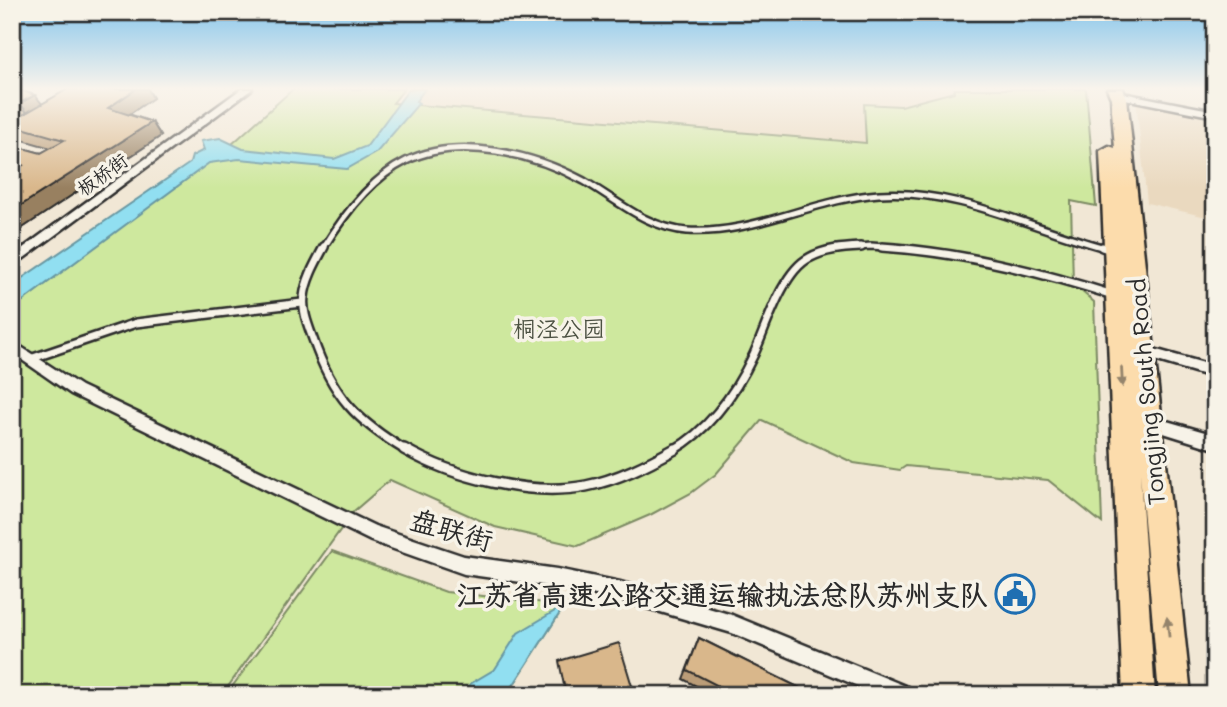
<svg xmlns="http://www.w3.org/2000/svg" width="1227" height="707" font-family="Mali,'LXGW WenKai TC',sans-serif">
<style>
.built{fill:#ead9bf}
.green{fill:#cee89e;stroke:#7c8a64;stroke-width:2}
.water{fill:#91dff1;stroke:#6897a2;stroke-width:2}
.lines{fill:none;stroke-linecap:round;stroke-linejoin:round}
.lane-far2-casing{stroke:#2b2b2b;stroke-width:10}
.lane-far1-casing{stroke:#2b2b2b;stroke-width:12}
.lane-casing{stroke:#2b2b2b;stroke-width:14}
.street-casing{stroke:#2b2b2b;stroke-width:5}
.primary-casing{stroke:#2b2b2b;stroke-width:5}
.lane-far2{stroke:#f7f3e8;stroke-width:5}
.lane-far1{stroke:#f7f3e8;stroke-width:7}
.lane{stroke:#f7f3e8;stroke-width:9}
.street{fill:#f7f3e8;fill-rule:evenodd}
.primary{fill:#fcdcac;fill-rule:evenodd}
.wall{fill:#bb9d78;stroke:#2b2b2b;stroke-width:2}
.shaded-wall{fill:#988061;stroke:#2b2b2b;stroke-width:2}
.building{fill:#d9b78b;stroke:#2b2b2b;stroke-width:2}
.oneway{fill:#94846c}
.labels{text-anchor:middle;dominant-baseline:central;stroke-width:7;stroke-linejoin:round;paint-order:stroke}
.far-street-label{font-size:19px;fill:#2b2b2b;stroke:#f7f3e8}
.park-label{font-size:23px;fill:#4c5142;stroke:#f7f3e8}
.street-label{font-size:23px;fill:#2b2b2b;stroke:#f7f3e8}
.near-street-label{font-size:28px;fill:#2b2b2b;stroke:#f7f3e8}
.near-poi-label{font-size:28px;font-weight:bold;fill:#2b2b2b;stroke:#f7f3e8;text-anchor:end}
</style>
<rect width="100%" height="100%" fill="#f1e7d5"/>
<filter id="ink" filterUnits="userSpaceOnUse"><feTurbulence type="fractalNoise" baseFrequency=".0143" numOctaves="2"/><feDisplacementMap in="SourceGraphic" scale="14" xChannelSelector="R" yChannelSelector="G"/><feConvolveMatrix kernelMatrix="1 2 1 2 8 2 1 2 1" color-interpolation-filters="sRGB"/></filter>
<g filter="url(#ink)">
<path class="built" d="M425,89H954L955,91L901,106L864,104L866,143L417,105L418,103L415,102Z
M1136,101L1215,118V219L1147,203Z"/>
<path class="green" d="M293,89H404L393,103L866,143L864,104L901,106L954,92V89H1086L1096,206L1071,201L1073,284L1094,302L1102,523L1048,480L906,466L900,470L854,463L762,420L716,474L691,493L650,515L578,546L495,527L390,480L354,511L222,695H12V309L231,145Z
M332,551L446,592L565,605L507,695H226Z"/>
<path class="water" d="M409,89H425L416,101L419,103L377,152L347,169L239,159L209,163L12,309V285L190,163L192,156L204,150L201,141L220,138L243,149L334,159L367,146Z
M565,605L507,695H464L470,684L495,669L518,633Z"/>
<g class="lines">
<g class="lane-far2-casing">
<path id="lane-far2" d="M323,249C343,216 371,178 406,161C459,135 534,154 584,181C617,200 647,228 687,231C754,235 813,199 879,194C956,188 1035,230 1109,249
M836,249L871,246L910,249"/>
</g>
<g class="lane-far1-casing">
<path id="lane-far1" d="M324,247C316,262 306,279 304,297C302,311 308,325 313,339C332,395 356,421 407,451
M882,247C961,252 1038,271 1113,295
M1102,247L1113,250
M33,358L136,323L302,303
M672,451C709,430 736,392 754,354C766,328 782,272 809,258C825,249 843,248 861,247"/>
</g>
<g class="lane-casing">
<path id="lane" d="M404,449C453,477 530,497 586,486C617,480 648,464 675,449"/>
</g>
<g class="street-casing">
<path id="street" d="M241,89H252L12,267V256Z
M1118,92L1215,111V117L1115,97V93Z
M12,341L81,386L375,526L464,556L557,569L620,582L732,615L910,688L913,695H879L732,633L620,600L557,587L464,574L371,541L71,394L12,353Z
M1139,345L1215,366V378L1134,354L1132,350L1134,346Z
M1146,415L1215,435V449L1141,426L1138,421L1141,416Z"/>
</g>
<g class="primary-casing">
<path id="primary" d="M1107,89H1123L1127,98L1191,695H1159L1140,473L1155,695H1123L1100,151L1109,146L1115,148L1111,98Z"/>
</g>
<use href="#lane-far2" class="lane-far2"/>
<use href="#lane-far1" class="lane-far1"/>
<use href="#lane" class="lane"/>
<use href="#street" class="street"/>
<use href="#primary" class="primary"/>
</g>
<path class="wall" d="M12,89L42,104L68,89H67H148L153,98L129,114L152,122L161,136L12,235V145L41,153L51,148L19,139L12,130V121L23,115L12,112Z
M699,638L814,695H713L683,679Z"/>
<path class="shaded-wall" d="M136,89H148L153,98L118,122L108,108Z
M35,95L46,109L31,118L20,103Z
M152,122L161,136L12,235V211Z
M632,686L631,693L626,695H605Z"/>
<path class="building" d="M12,89H17L35,95L20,103L12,101Z
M68,89H136L108,108L152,122L12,211V172L23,165L12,162V145L41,153L64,140L12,125V121Z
M699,638L814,695H736L687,670Z
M619,643L632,686L605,695H566L559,661Z"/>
<defs><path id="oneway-solid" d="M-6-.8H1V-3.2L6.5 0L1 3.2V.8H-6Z" transform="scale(1.75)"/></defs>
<g class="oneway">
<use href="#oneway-solid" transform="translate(1122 377) rotate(87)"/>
<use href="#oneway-solid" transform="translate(1168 627) rotate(-96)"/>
</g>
</g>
<linearGradient id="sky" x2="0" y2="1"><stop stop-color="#85c5ec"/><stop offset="0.47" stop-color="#f9f4ec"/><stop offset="1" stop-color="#f9f4ec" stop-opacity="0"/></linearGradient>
<rect width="1227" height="188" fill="url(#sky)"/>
<defs>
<g id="civic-ring" transform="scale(2.0125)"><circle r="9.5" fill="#f7f3e8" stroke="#1f6fb2" stroke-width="1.5"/><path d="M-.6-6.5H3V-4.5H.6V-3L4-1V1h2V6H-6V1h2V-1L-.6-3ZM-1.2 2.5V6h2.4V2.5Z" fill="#1f6fb2"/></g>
</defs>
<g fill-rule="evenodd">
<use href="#civic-ring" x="1015" y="594"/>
</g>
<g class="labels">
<g class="far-street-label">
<text transform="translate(102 174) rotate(-36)">板桥街</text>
</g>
<g class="park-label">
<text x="559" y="328">桐泾公园</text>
</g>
<g class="street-label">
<text transform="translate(1146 392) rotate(-95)">Tongjing South Road</text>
</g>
<g class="near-street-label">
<text transform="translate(452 529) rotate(16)">盘联街</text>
</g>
<g class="near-poi-label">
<text x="988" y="594">江苏省高速公路交通运输执法总队苏州支队</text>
</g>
</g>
<rect width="1227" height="707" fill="none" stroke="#f7f3e8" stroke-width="42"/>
<rect x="21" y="21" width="1185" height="665" fill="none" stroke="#2b2b2b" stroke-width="2.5" filter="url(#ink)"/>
</svg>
